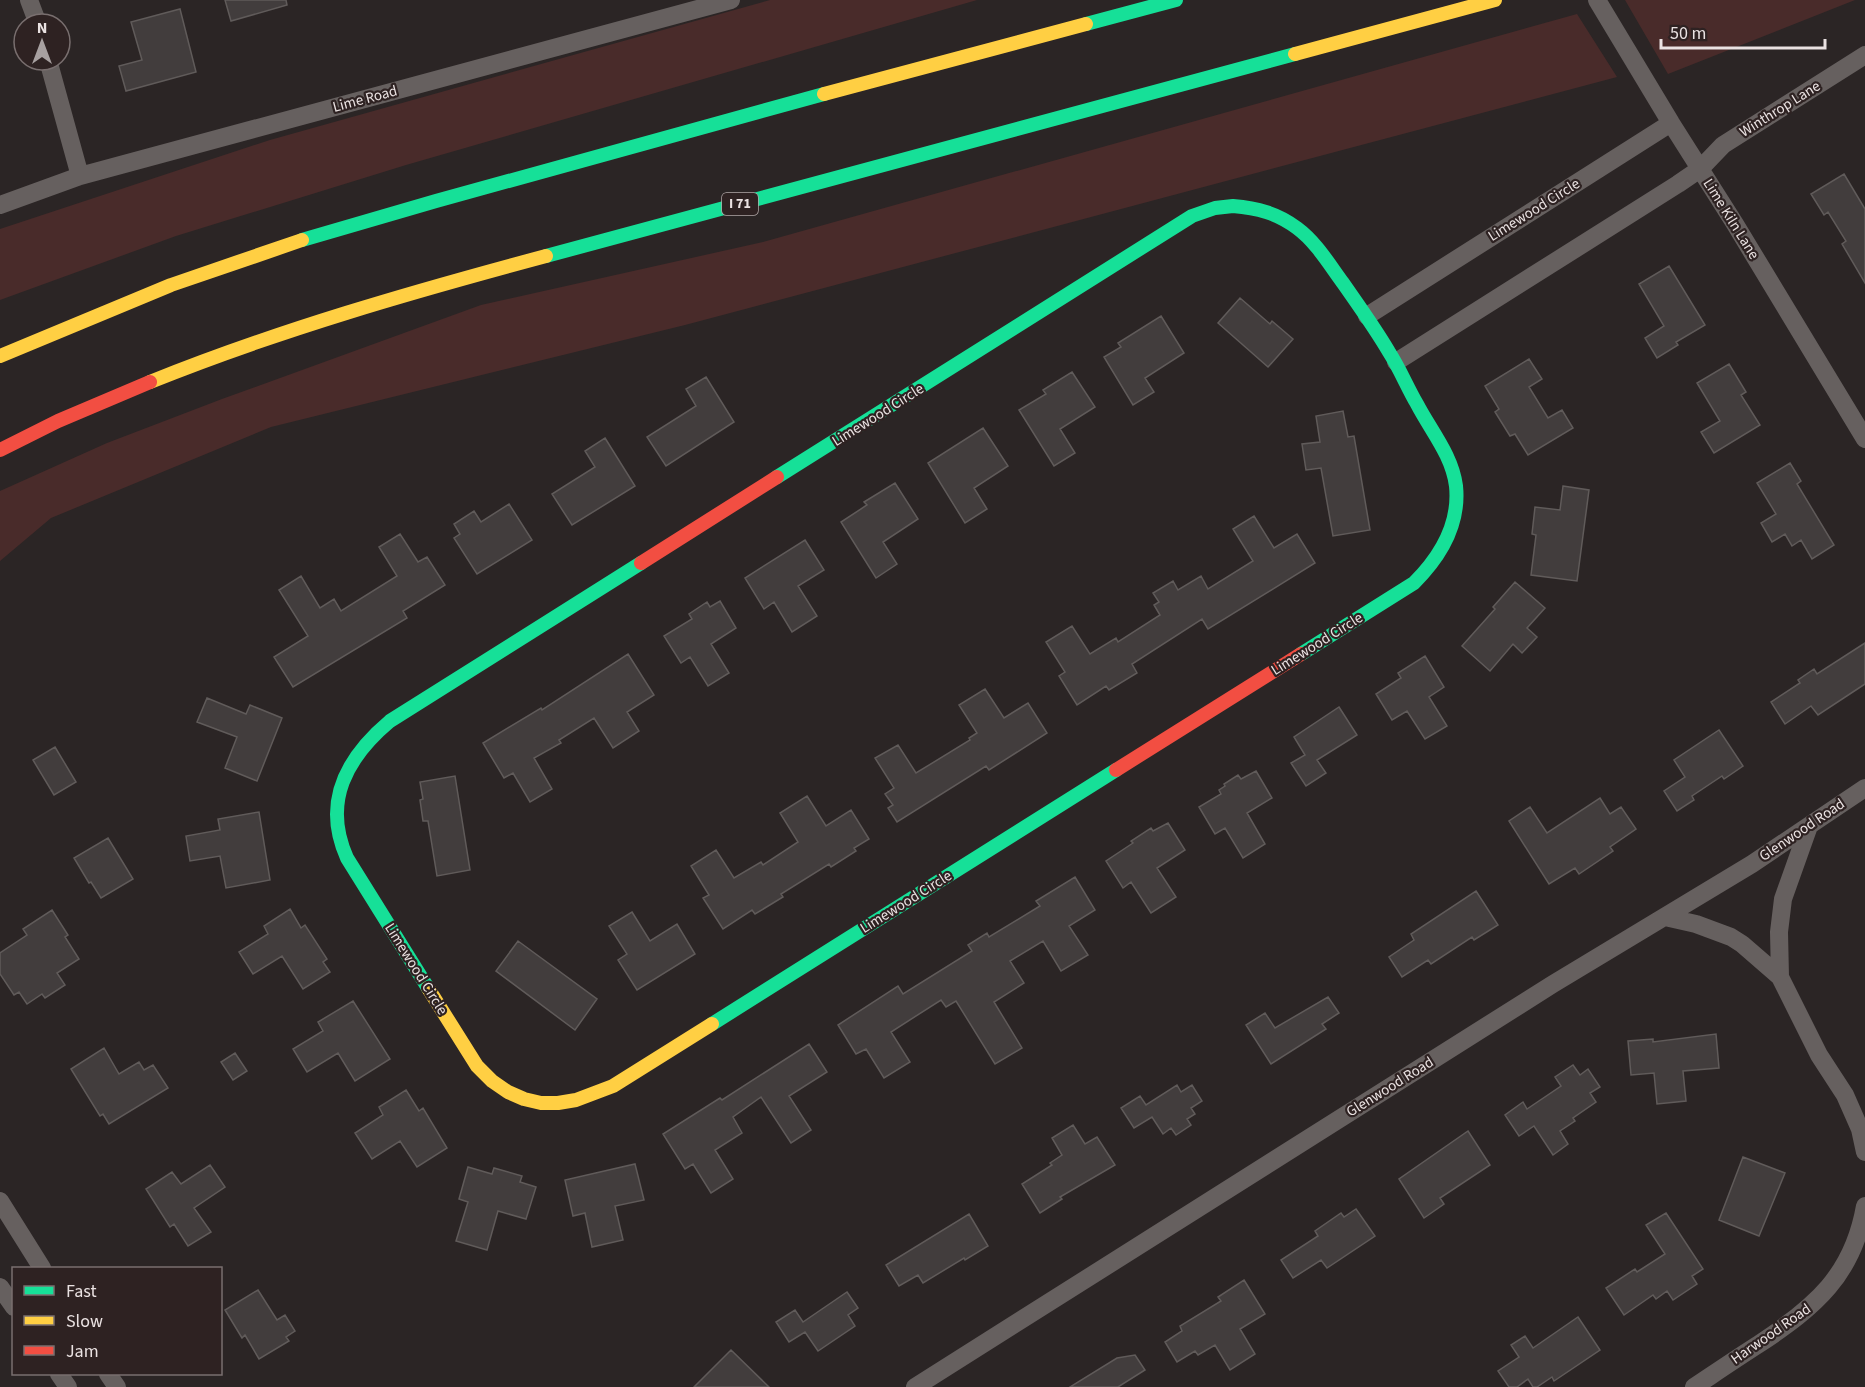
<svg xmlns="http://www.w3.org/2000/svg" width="1865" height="1387" font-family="'Source Sans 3',sans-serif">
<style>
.green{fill:#492b2a}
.building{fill:#423d3d;stroke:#605b5a;stroke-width:1.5}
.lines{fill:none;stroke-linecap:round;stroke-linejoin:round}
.street{stroke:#66605f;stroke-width:18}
.fast{stroke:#16e098;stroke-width:14}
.slow{stroke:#ffcf43;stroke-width:14}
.jam{stroke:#f24e42;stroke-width:14}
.labels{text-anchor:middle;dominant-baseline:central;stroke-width:4.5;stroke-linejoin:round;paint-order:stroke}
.shield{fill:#2e2222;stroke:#b2a8a8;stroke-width:1.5}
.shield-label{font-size:14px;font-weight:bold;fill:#eae2e2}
.street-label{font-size:15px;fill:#eae2e2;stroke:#2e2222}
</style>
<rect width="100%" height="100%" fill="#2b2525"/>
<path class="green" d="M770,0H977L406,165L176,236L0,300V229L270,140Z
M1625,0H1855L1668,74Z
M1577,14L1617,77L685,325L271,427L51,518L0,561V491L107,443L222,399L481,305L763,242Z"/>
<path class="building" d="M225,0H286L287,5L231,21Z
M180,9L196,72L126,91L119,66L142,60L131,22Z
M1844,174L1865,209V283L1842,244L1846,241L1828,212L1824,215L1811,194Z
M1669,266L1705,325L1676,342L1678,345L1657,358L1645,338L1664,326L1639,284Z
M1240,298L1270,324L1272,321L1293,339L1268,367L1218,323Z
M1161,316L1184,353L1145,378L1154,392L1133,405L1104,357L1121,347L1118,343Z
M1529,359L1542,379L1529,387L1548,418L1562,410L1573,428L1528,455L1515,434L1510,436L1495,412L1499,409L1485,386Z
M1729,364L1746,392L1741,395L1760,425L1714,453L1701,432L1720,421L1697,383Z
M1072,372L1095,407L1060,429L1075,453L1054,466L1019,410L1046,394L1043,390Z
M706,377L734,422L666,466L647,437L696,406L686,389Z
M1343,411L1348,437L1354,436L1370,530L1333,536L1321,468L1306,470L1302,444L1320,442L1316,416Z
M983,428L1008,466L974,488L987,509L965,523L928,463Z
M605,438L635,486L572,525L552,494L595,467L585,451Z
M1790,463L1801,481L1797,484L1834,545L1812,559L1801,540L1792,546L1785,534L1772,542L1761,523L1776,514L1757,483Z
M895,483L918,519L883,542L897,564L876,578L841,522L867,505L864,502Z
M1563,486L1589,490L1577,581L1531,575L1536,535L1532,534L1535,507L1560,510Z
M509,504L532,540L477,574L454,538L460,534L454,524L474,511L481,522Z
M1254,516L1274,548L1297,534L1315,563L1208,629L1202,619L1132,664L1137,673L1109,690L1106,686L1077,705L1059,676L1065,672L1046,642L1072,626L1090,654L1116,638L1118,642L1160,615L1154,605L1159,602L1153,593L1173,581L1178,590L1201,576L1208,589L1253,561L1233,529Z
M400,534L418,562L427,557L445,585L403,611L407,618L293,687L274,657L308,636L279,590L301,576L320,608L334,599L341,611L397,576L379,547Z
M805,540L824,570L798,586L817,616L792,632L774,602L764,609L745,578Z
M1515,582L1545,608L1527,628L1537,637L1522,653L1513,644L1490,671L1462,646L1495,609L1493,607Z
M720,601L736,628L711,644L729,673L708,686L690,657L681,663L664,636L692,619L689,614L707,602L710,607Z
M1865,643V684L1818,715L1811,706L1785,724L1771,702L1800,683L1798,680L1814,669L1817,674Z
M628,654L654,695L627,712L639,731L613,748L594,718L559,740L561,743L534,758L552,789L530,802L513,773L504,778L483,743L541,708L542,710Z
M1425,656L1444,687L1429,697L1447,726L1425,739L1407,711L1392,720L1376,694L1401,678L1398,673Z
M985,689L1004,718L1028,703L1047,733L989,770L986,766L897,822L888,808L893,805L885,794L894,788L875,758L898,745L916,773L970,740L969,738L977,733L959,705Z
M207,698L246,714L250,705L282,718L257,781L225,768L237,737L197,722Z
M1339,707L1357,735L1317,760L1326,773L1306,786L1291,763L1305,755L1294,737Z
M1719,730L1743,766L1724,779L1722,776L1692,796L1694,800L1677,811L1664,791L1685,777L1674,760Z
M55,747L76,782L54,795L33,760Z
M1256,771L1272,798L1247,813L1265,844L1243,858L1225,828L1215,834L1199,807L1221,794L1219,790L1225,786L1224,784L1238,775L1241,779Z
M455,776L470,870L437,876L428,821H423L420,800L423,799L420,782Z
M807,796L826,826L851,810L869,839L854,848L856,851L831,867L829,864L781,894L783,897L755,914L752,910L723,929L703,898L709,895L691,866L716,850L734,878L761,862L763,865L798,842L780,813Z
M1600,798L1610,814L1621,807L1636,829L1610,847L1613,851L1579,874L1575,868L1549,884L1509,821L1530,807L1547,833Z
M259,812L270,880L226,888L220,856L190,861L186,836L220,830L218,819Z
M1168,823L1185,850L1157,868L1176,897L1151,913L1131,882L1123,888L1106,861L1133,843L1131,841L1151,828L1153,831Z
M108,838L133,879L101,898L91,882L89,883L74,858Z
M1075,877L1095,910L1069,926L1088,955L1061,971L1043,941L1010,961L1024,983L994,1002L1022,1048L995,1064L956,1001L946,1007L941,1000L891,1032L910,1062L884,1078L866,1049L856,1054L838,1025L898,986L903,994L972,951L968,945L987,933L989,937L1040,906L1036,901Z
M1476,891L1498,925L1474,940L1472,937L1431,964L1428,960L1402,977L1389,957L1414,940L1411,934Z
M290,909L301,928L305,925L327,959L323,962L330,972L303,989L282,956L253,974L239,952L268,934L264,926Z
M52,910L68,935L65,937L79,959L57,973L65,985L45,998L42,994L27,1004L19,992L14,995L0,974V953L27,935L23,929Z
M632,912L650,941L677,924L695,954L637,990L618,960L627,954L609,926Z
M518,941L597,999L575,1030L496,971Z
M1328,997L1339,1013L1322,1024L1326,1029L1271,1064L1246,1025L1265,1013L1275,1028Z
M353,1001L390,1059L355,1081L338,1053L307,1072L293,1049L323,1031L318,1022Z
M1716,1034L1719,1068L1683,1071L1686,1101L1657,1104L1654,1073L1631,1075L1628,1041L1653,1039V1042Z
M809,1044L827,1072L789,1096L811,1130L791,1143L761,1097L733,1117L742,1133L715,1150L733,1179L711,1193L693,1164L685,1169L663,1134L720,1098L722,1100Z
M104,1048L119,1074L139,1062L144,1070L153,1065L168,1088L109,1124L103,1114L100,1116L71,1069Z
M235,1053L247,1071L233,1080L221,1062Z
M1573,1065L1580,1075L1588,1069L1600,1087L1590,1093L1596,1102L1573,1118L1575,1121L1560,1131L1568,1144L1553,1155L1534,1126L1519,1136L1505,1115L1523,1102L1527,1109L1561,1086L1555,1077Z
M1177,1085L1181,1092L1192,1085L1202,1101L1191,1108L1195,1114L1187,1119L1191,1125L1176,1135L1171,1128L1163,1134L1152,1117L1134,1128L1121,1108L1140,1096L1146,1105Z
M406,1090L419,1111L423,1108L447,1148L417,1167L400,1141L372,1159L355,1133L383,1115L379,1107Z
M1073,1125L1085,1144L1097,1137L1115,1165L1060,1197L1062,1199L1040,1213L1022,1184L1052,1165L1050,1163L1062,1155L1052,1138Z
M1468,1131L1490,1165L1440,1198L1444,1204L1424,1218L1399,1179Z
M1743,1157L1785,1173L1759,1236L1719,1220Z
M635,1164L644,1200L615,1206L623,1240L592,1247L585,1213L573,1216L565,1180Z
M210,1165L225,1187L194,1208L211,1232L188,1246L174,1224L170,1227L146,1189L172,1172L181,1184Z
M468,1167L492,1174L494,1168L522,1176L520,1182L536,1187L526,1219L498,1211L487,1250L456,1241L468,1202L459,1199Z
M1356,1209L1375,1236L1327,1268L1321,1260L1293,1278L1281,1260L1318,1236L1315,1231L1341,1213L1344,1217Z
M1666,1213L1703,1269L1692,1276L1697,1284L1673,1300L1667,1291L1656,1299L1653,1295L1624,1315L1606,1288L1635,1269L1637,1272L1665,1254L1646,1225Z
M969,1214L988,1246L965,1260L964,1258L923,1283L918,1275L899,1286L886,1265Z
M1244,1280L1265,1314L1240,1329L1255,1354L1230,1370L1215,1345L1198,1355L1195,1351L1177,1362L1165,1342L1182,1331L1180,1326L1221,1301L1218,1297Z
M258,1290L277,1320L285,1315L295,1331L286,1337L289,1341L259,1359L245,1335L242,1338L225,1310Z
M847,1292L858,1308L848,1315L855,1326L818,1351L805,1332L789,1342L776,1322L795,1310L803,1322Z
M1578,1317L1600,1350L1554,1381L1552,1377L1537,1387H1533L1528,1379L1517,1387H1509L1498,1371L1519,1357L1511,1345L1525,1336L1533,1348Z
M731,1350L769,1387H694Z
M1135,1355L1145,1370L1118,1387H1070L1117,1358Z"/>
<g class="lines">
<path class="street" d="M29,0L38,24
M1597,0L1671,123L1735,224L1865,439
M48,60L80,176
M0,205L80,176L731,0
M1367,316L1671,123
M1396,362L1678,184L1700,169L1723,145L1865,55
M1665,917L1696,924L1731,937L1742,944L1780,977L1819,1055L1845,1095L1860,1129L1865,1152
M1780,977L1779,932L1783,899L1809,826
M0,1201L42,1268
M0,1287L14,1307
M59,1374L68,1387
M108,1374L117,1387
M915,1387L1553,984L1752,864L1865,788
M1694,1387C1715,1373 1737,1358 1759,1344C1815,1307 1853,1275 1865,1206"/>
<path class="fast" d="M1086,24L1176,0
M1233,206C1257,208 1277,213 1297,228C1316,242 1329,264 1343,283C1359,306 1375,328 1389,352C1400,369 1407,387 1417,404C1431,431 1452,455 1456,486C1460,525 1440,557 1414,583L1301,654
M302,240L436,201L824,94
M546,256L1295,54
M777,477L1192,216L1215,208L1233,206
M428,988L347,858C322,802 346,758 390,721L641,563
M712,1024L1116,770"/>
<path class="slow" d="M1295,54L1495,0
M824,94L1086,24
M0,356L171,285L302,240
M150,382C279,330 412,292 546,256
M428,988L477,1066L492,1081L508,1092L524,1099L541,1103H558L576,1100L613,1086L712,1024"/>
<path class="jam" d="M0,450L58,421L150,382
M641,563L777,477
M1116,770L1301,654"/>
</g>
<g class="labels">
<rect class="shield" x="722" y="193" width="36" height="22" rx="4.5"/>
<g class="shield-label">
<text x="740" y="204">I 71</text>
</g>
<g class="street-label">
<text transform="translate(365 99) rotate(-15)">Lime Road</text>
<text transform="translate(1780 109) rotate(-32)">Winthrop Lane</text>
<text transform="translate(1534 210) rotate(-32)">Limewood Circle</text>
<text transform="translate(1731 219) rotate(58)">Lime Kiln Lane</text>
<text transform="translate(878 415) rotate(-32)">Limewood Circle</text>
<text transform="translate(1317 644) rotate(-32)">Limewood Circle</text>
<text transform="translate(1802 830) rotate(-34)">Glenwood Road</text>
<text transform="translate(906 902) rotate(-32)">Limewood Circle</text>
<text transform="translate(416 969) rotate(58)">Limewood Circle</text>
<text transform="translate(1390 1087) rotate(-32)">Glenwood Road</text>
<text transform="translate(1771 1334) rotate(-35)">Harwood Road</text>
</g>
</g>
<rect x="12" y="1267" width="210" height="108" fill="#2e2222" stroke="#796f6f" stroke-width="1.5"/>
<rect x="24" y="1286" width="30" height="9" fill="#16e098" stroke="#796f6f" stroke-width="1.5"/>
<text x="66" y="1297" font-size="18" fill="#eae2e2">Fast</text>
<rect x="24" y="1316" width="30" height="9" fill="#ffcf43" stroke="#796f6f" stroke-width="1.5"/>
<text x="66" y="1327" font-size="18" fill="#eae2e2">Slow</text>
<rect x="24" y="1346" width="30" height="9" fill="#f24e42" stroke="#796f6f" stroke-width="1.5"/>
<text x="66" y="1357" font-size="18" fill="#eae2e2">Jam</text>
<g transform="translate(42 42)"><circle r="28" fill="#2e2222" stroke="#796f6f" stroke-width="1.5"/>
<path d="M0-4.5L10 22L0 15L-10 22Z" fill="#a7a0a0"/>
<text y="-9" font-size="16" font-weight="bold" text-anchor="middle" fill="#eae2e2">N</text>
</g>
<path d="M1661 39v9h164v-9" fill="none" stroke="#eae2e2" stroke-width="3"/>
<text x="1670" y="39" font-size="18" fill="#eae2e2" stroke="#2e2222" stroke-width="4.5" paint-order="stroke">50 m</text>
</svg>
